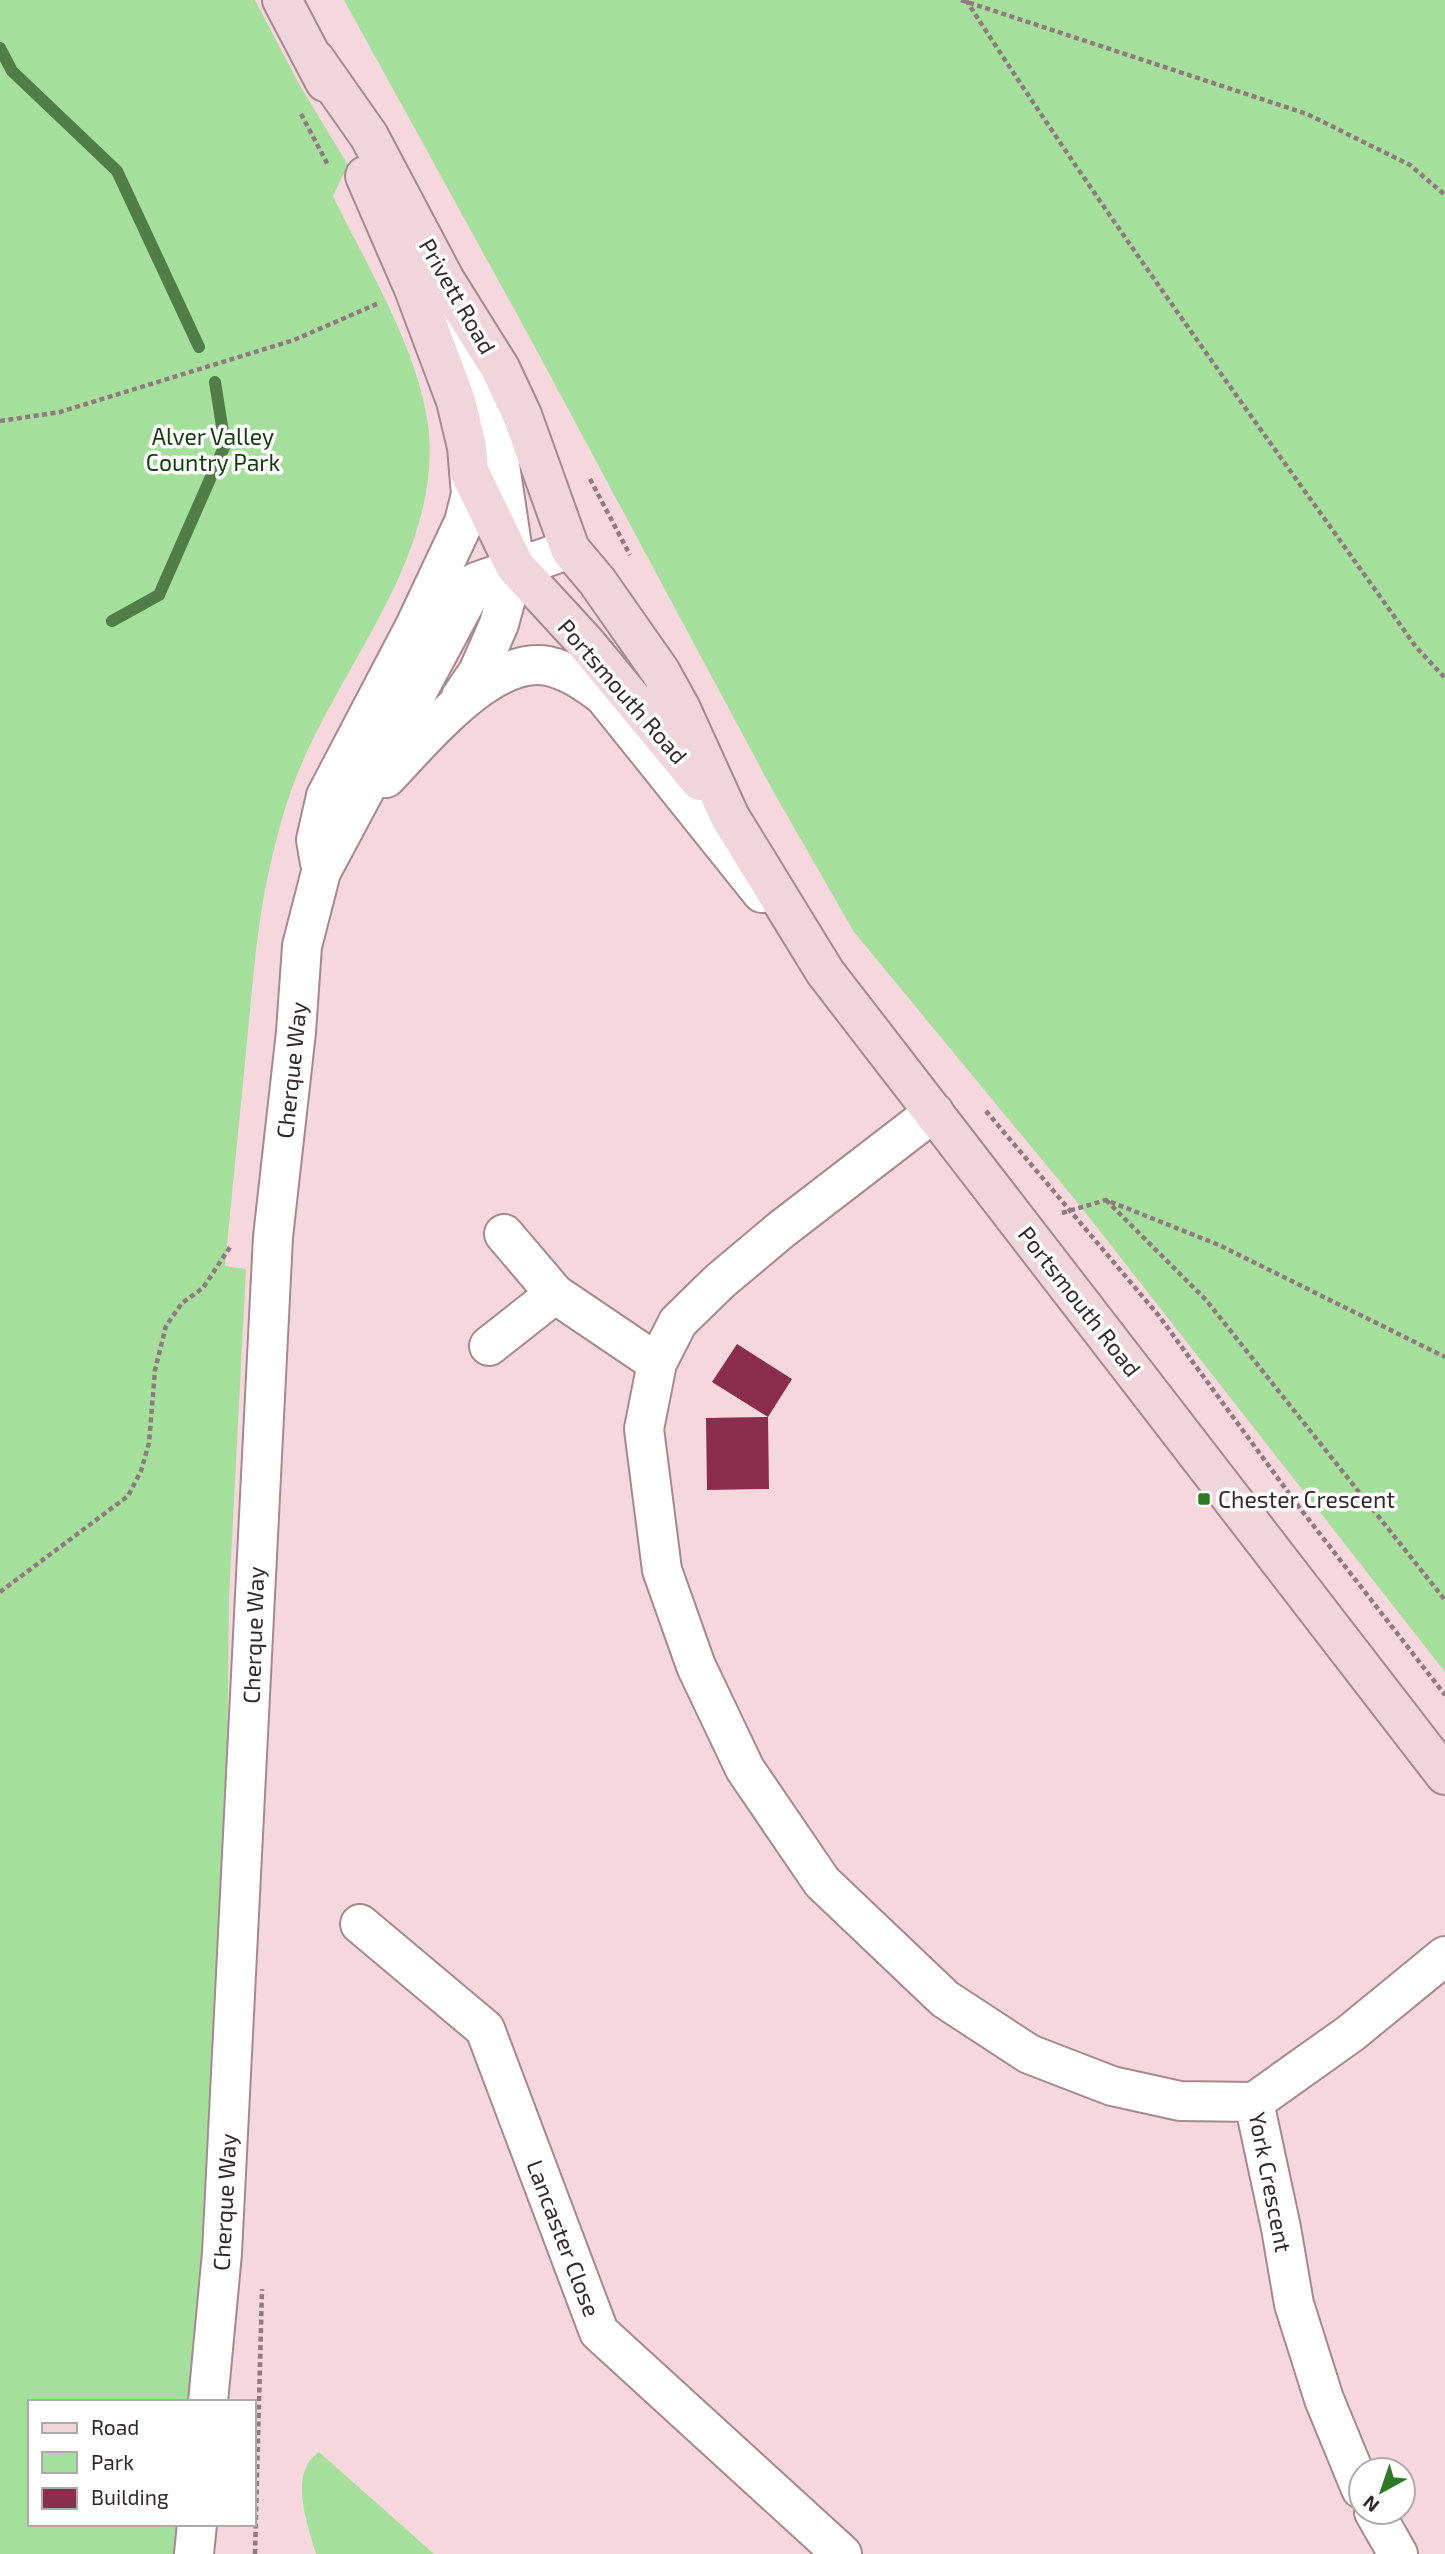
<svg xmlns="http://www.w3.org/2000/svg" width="1445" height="2554" font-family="'Exo 2',sans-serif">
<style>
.green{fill:#a4df9c}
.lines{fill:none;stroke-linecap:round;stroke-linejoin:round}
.stream{stroke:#517d49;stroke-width:12}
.building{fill:#8b2e4d}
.minor-casing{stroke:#a6898f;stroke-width:42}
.tertiary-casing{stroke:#a6898f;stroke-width:42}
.secondary-casing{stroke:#a6898f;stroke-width:42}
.path{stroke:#907a7f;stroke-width:4.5;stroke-dasharray:5 3.5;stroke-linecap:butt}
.minor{stroke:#fff;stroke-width:38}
.tertiary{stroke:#fff;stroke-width:38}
.secondary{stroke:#f1d5dc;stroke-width:38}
.poi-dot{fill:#2d7b24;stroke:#fff;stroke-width:2.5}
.labels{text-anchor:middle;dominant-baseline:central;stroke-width:7;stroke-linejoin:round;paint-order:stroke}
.street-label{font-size:23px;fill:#34282a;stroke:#fff}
.park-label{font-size:23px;fill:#0f3e0a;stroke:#fff}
.poi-label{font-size:23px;fill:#34282a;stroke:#fff;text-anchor:start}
</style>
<rect width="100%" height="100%" fill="#f7d7de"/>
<path class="green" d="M0,0H255L299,84L348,165L333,196C366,265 418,348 428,425C444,555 338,667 295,780C285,806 277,835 271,862C257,920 253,982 247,1041C240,1116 232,1191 225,1266L246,1269L229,1598L222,2253L200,2402H30V2524H181L177,2554H0Z
M344,0H1445V1672L1081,1207L854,932L773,791L530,338Z
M319,2452L434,2554H316C307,2523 288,2473 319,2452Z"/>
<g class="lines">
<path class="stream" d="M0,48L12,71L117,171L199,347
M112,621L159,595L225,445L215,382"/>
</g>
<path class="building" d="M737,1344L792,1379L768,1417L712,1382Z
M768,1417L769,1489L707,1490L706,1418Z"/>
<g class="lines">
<g class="minor-casing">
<path id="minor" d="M934,1112L782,1229L720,1281L678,1322L657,1363L644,1429L662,1570L696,1666L745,1769L822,1882L945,1999L1029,2054L1112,2086L1180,2101L1254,2102
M504,1234L555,1294L657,1363
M489,1346L555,1294
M360,1924L485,2029L599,2332L842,2554
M1361,2489L1324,2399L1294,2304L1281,2228L1254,2102L1351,2033L1445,1956
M1374,2512L1398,2554"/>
</g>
<g class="tertiary-casing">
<path id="tertiary" d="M454,308L492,411L515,566L499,624L478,672L461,697
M386,778C422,741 490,655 548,666C570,671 587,683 604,696L762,893
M320,863L316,840L326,796L415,626L464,522L471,494L469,471
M208,2402L222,2253L273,1237L296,1032L302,946L321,872L476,582L570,549
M194,2554L197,2524"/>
</g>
<g class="secondary-casing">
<path id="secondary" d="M282,0L325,82
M315,59L369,136L445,280L500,368L522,415L570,549L597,581L660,671L681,709L730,817L825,972L1445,1775
M365,176L414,289L456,401L467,447L469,471L515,566L585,642L700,781"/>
</g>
<path class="path" d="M961,0L1307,114L1410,165L1445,195
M966,0C1108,221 1264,433 1416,647L1445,678
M301,114L328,165
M0,421L60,412L294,340L379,303
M590,479L630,555
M986,1111L1159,1316L1299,1507L1445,1695
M1106,1200L1206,1300L1445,1600
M1062,1213L1106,1200L1219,1245L1445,1357
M0,1592L128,1496L141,1471L149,1443L155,1370L166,1326L182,1303L203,1288L230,1247
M255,2554L262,2289"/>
<use href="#minor" class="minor"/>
<use href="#tertiary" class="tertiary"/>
<use href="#secondary" class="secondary"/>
</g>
<rect class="poi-dot" x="1197" y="1492" width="14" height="14" rx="3.5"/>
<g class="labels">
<g class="street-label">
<text transform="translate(458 296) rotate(60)">Privett Road</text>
<text transform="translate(623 691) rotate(49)">Portsmouth Road</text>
<text transform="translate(291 1070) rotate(-84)">Cherque Way</text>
<text transform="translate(1080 1301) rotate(52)">Portsmouth Road</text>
<text transform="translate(253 1635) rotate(-88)">Cherque Way</text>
<text transform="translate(1271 2182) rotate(79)">York Crescent</text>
<text transform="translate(224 2202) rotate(-87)">Cherque Way</text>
<text transform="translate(564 2238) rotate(69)">Lancaster Close</text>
</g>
<g class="park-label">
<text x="213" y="436">Alver Valley<tspan x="213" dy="26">Country Park</tspan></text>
</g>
<g class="poi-label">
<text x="1218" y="1499">Chester Crescent</text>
</g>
</g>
<rect x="28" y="2400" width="228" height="126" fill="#ffffff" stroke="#aea9aa" stroke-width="2"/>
<rect x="42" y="2423" width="35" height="10" fill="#f1d5dc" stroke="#aea9aa" stroke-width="2"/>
<text x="91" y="2435" font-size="21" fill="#34282a">Road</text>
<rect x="42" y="2452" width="35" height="21" fill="#a4df9c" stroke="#aea9aa" stroke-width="2"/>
<text x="91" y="2470" font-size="21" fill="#34282a">Park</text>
<rect x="42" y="2488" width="35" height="21" fill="#8b2e4d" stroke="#aea9aa" stroke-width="2"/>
<text x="91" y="2505" font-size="21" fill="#34282a">Building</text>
<g transform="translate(1382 2491) rotate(220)"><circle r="33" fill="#ffffff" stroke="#aea9aa" stroke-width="2"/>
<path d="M0-5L12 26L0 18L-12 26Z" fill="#2d7b24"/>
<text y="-10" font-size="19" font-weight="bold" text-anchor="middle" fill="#34282a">N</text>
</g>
</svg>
